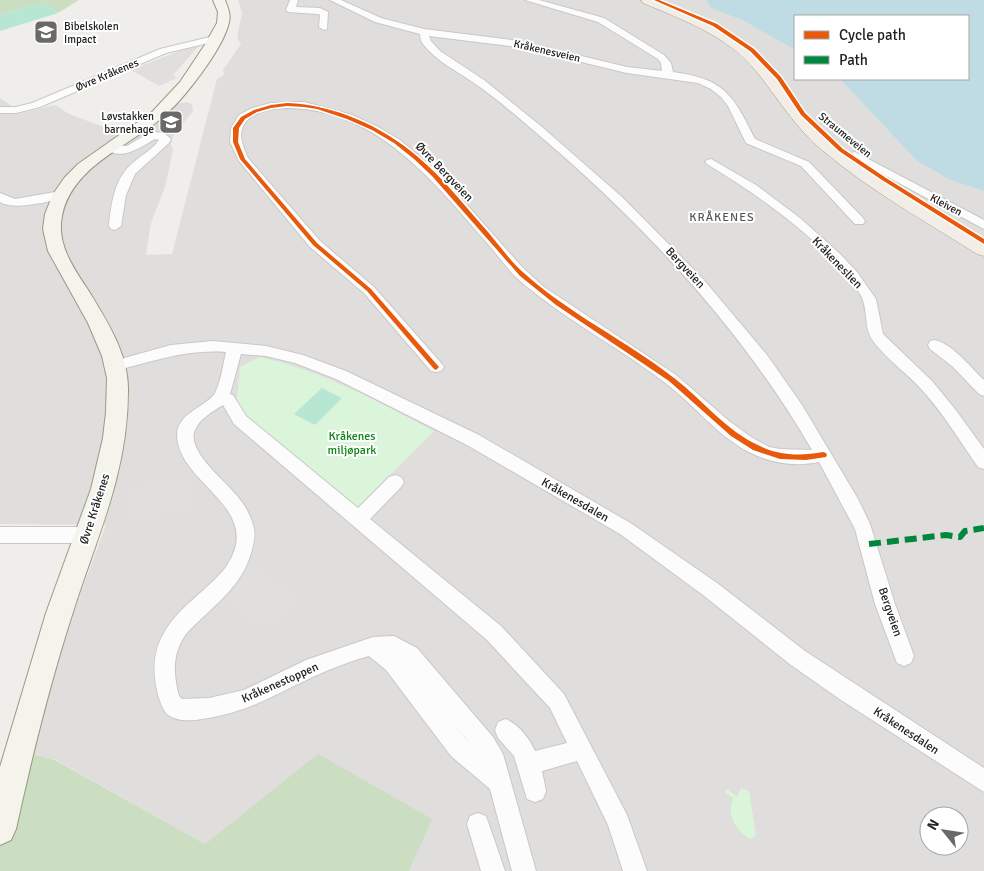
<svg xmlns="http://www.w3.org/2000/svg" width="984" height="871" font-family="Signika,sans-serif">
<style>
.residential{fill:#dfdedc;fill-rule:evenodd}
.forest{fill:#cbdec1}
.park{fill:#daf5da}
.pitch{fill:#b7e6d2}
.parking{fill:#e0dfde}
.water{fill:#bfdbe3}
.lines{fill:none;stroke-linecap:round;stroke-linejoin:round}
.minor-casing{stroke:#c9c8c7;stroke-width:2}
.secondary-casing{stroke:#999a82;stroke-width:2}
.primary-casing{stroke:#a79c86;stroke-width:1}
.minor{fill:#fdfcfc;fill-rule:evenodd}
.secondary{fill:#f4f4ed;fill-rule:evenodd}
.primary{fill:#f3ede7;fill-rule:evenodd}
.quiet{stroke:#00873e;stroke-width:6;stroke-dasharray:12 6;stroke-linecap:butt}
.cycleway-casing{stroke:#fff;stroke-width:3}
.cycleway{fill:#e8590c;fill-rule:evenodd}
.labels{text-anchor:middle;dominant-baseline:central;stroke-width:4;stroke-linejoin:round;paint-order:stroke}
.far-poi-label{font-size:11px;fill:#222;stroke:#fff;text-anchor:start}
.far-street-label{font-size:11px;fill:#222;stroke:#fff}
.street-label{font-size:12px;fill:#222;stroke:#fff}
.far-quarter-label{font-size:12px;letter-spacing:1px;fill:#555;stroke:#fff}
.park-label{font-size:12px;fill:#0c8416;stroke:#fff}
</style>
<rect width="100%" height="100%" fill="#f0eeeb"/>
<path class="residential" d="M238,0H706L712,8L742,20L795,50V79H840L917,161L950,180L984,191V871H409L431,819L318,755L205,844L56,760L22,751L106,525L0,524V98L22,113L55,105L69,114L131,137L176,104L186,102L192,104L193,111L173,136L171,145L173,150L165,187L151,223L146,255L172,254L217,79L224,75L223,70L241,44L237,38L242,13ZM929,816H959V846H929Z"/>
<path class="forest" d="M0,0H79L58,13L44,2L0,15Z
M22,751L55,760L205,844L318,754L432,819L409,871H0V845Z"/>
<path class="park" d="M259,357C322,370 378,402 434,431L356,509L243,418L237,399L240,367Z
M741,788L749,791L756,835L750,839C736,831 726,815 733,798L725,792L727,789L737,797Z"/>
<path class="pitch" d="M44,2L58,13L0,31V15Z
M322,388L342,398L315,425L294,414Z"/>
<path class="parking" d="M192,46H199L173,75L177,78L159,86L131,70Z
M187,477L188,508L132,519L130,490Z
M251,565L297,599L264,629L221,594Z"/>
<path class="water" d="M706,0H984V191L950,180L917,161L840,79H968V16H795V50L742,20L711,8Z"/>
<g class="lines">
<g class="minor-casing">
<path id="minor" d="M290,0H298L296,7L320,8L328,12L327,29L324,30L319,27L320,15L318,14L288,12L286,10Z
M330,0H341L381,18L424,29L519,41L627,67L662,71L661,63L658,59L598,22L525,0H539L604,18L664,55L671,63L673,72C725,79 733,95 755,139L809,162L863,218L865,221L863,224H855L801,166L746,143L728,106L721,97L711,89L698,83L627,73L519,47L429,36L431,41L440,51L484,80L542,127L623,198L703,279L767,355L802,405L858,499L870,524L895,604L914,656L911,663L904,666L897,663L875,604L855,529L819,462C795,467 770,463 749,452C716,435 694,404 664,382C617,346 564,319 519,280C507,269 498,255 487,243C434,182 378,110 290,108C276,108 254,110 245,123C237,134 243,146 248,158L320,241L374,287L441,363L444,367L441,371L436,372L431,371L364,293L310,247L239,161L230,142L231,128L239,115L252,108L271,103L304,102L352,115L378,127L400,140L438,172L522,267L544,287L676,375L729,421L751,437L769,447L780,449L812,450C740,326 642,222 533,130C514,114 495,97 474,83C457,71 436,61 423,44C421,41 420,38 420,34L375,22Z
M214,36L219,39L217,41L166,53L40,107L16,113H0V107H16L32,103L160,49Z
M155,132L164,133L171,139L169,143L135,174L126,195L121,226L115,230L111,229L109,226C111,203 115,176 135,161C143,154 153,149 159,140L155,139C140,147 121,163 104,147L110,144L127,146L147,134Z
M855,152L984,220V229L851,157L849,155L851,153Z
M711,159L756,185L800,218L840,254L857,272L876,299L883,334L932,381L955,409L984,449V469L978,467C960,441 943,413 922,390C907,373 887,360 873,341C863,327 869,309 860,294C825,241 761,197 707,164L705,162L707,160Z
M61,191L67,195L65,198C50,201 13,211 0,202V193L15,199Z
M935,340C954,345 970,367 984,380V396L979,394L952,366L930,349L928,345L930,341Z
M213,341L266,346L303,355L346,371L479,435L632,524L717,583L805,651L984,768V792L841,700L791,665L703,595L620,534L467,445L336,379L295,363L266,356L241,354L230,394L233,395L246,416L358,508L389,477L395,475L401,477L404,482L401,487L370,519L501,626L564,694L627,815L647,871H623L608,825L577,761L542,771L546,791L543,799L535,802L527,799L514,756L498,738L495,730L498,722L506,719C519,725 529,738 535,751L567,743L550,708L487,640L234,424L223,405C212,412 200,418 195,430C185,452 230,484 241,501C246,507 251,517 253,525C257,536 252,551 248,562C236,592 207,611 186,634C172,654 173,673 179,696L182,699L209,698L244,690L306,660L373,637L394,636L417,648L493,737L503,754L536,871H512L490,789L451,756L386,670L369,656C351,661 332,668 315,676C273,695 250,712 202,719C191,721 175,722 166,713C162,708 160,701 158,695C153,674 152,653 164,633C178,607 208,590 226,567C267,507 177,485 177,434C178,412 208,406 215,393C221,381 223,365 226,352C188,349 152,361 115,371L110,370L107,366L110,362L171,345ZM447,716L469,742L467,740Z
M0,527H87L93,530L96,535L93,540L87,543H0Z
M478,813L486,816L505,871H481L467,824L470,816Z"/>
</g>
<g class="secondary-casing">
<path id="secondary" d="M213,0H225C228,8 231,14 229,22C224,48 183,100 163,117C128,147 72,166 62,216C56,245 75,270 90,293C108,323 129,355 128,391C128,473 97,536 73,612C50,683 32,756 16,829L11,840L0,845V767L46,613L91,489L103,438L106,412L107,378L102,356L88,323L48,251L43,229L45,214L53,194L65,177L78,164L152,112L180,82L204,46L217,23L218,12Z"/>
</g>
<g class="primary-casing">
<path id="primary" d="M641,0H660L703,18L740,40L766,64L801,110L833,142L877,174L984,241V256L977,254C925,221 869,190 822,150C795,128 778,98 756,71C728,36 683,20 643,3Z"/>
</g>
<use href="#minor" class="minor"/>
<use href="#secondary" class="secondary"/>
<use href="#primary" class="primary"/>
<path class="quiet" d="M869,544L946,535L960,537L965,531L984,528"/>
<g class="cycleway-casing">
<path id="cycleway" d="M654,0H659L717,24L754,49L781,77L805,113L843,149L886,178L984,239V244L882,180L839,151L801,115L777,79L750,51L713,26Z
M287,103C335,105 382,126 418,157C444,179 465,206 488,232C500,246 511,262 525,274C571,315 627,341 674,378C703,400 726,431 760,446C780,456 802,456 823,452L826,453L827,455L826,457L806,460L780,459L753,450L731,436L669,381L556,305L520,276L432,176L414,159L394,143L372,130L347,119L317,109L304,107L287,106L271,108L257,112L245,119L239,128L238,142L245,159L317,243L371,289L439,367L436,370L434,369L367,291L313,245L240,159L233,142V128L241,117L254,110L271,105Z"/>
</g>
<use href="#cycleway" class="cycleway"/>
</g>
<defs>
<g id="school-square" transform="scale(1.25)"><rect x="-9" y="-9" width="18" height="18" rx="4" fill="#6a6968" stroke="#fff"/><path d="M0-5L7-2L0 1L-7-2ZM-4 1L0 2.5L4 1V4Q0 6-4 4Z" fill="#fff"/></g>
</defs>
<g fill-rule="evenodd">
<use href="#school-square" x="46" y="32"/>
<use href="#school-square" x="171" y="122"/>
</g>
<g class="labels">
<g class="far-poi-label">
<text x="64" y="26">Bibelskolen<tspan x="64" dy="13">Impact</tspan></text>
<text x="154" y="116" text-anchor="end">Løvstakken<tspan x="154" dy="13">barnehage</tspan></text>
</g>
<g class="far-street-label">
<text transform="translate(547 51) rotate(13)">Kråkenesveien</text>
<text transform="translate(107 75) rotate(-23)">Øvre Kråkenes</text>
<text transform="translate(845 135) rotate(39)">Straumeveien</text>
<text transform="translate(946 205) rotate(28)">Kleiven</text>
</g>
<g class="street-label">
<text transform="translate(444 172) rotate(46)">Øvre Bergveien</text>
<text transform="translate(837 263) rotate(46)">Kråkeneslien</text>
<text transform="translate(685 268) rotate(47)">Bergveien</text>
<text transform="translate(575 500) rotate(30)">Kråkenesdalen</text>
<text transform="translate(95 509) rotate(-72)">Øvre Kråkenes</text>
<text transform="translate(890 612) rotate(71)">Bergveien</text>
<text transform="translate(280 683) rotate(-24)">Kråkenestoppen</text>
<text transform="translate(906 731) rotate(33)">Kråkenesdalen</text>
</g>
<g class="far-quarter-label">
<text x="722" y="217">KRÅKENES</text>
</g>
<g class="park-label">
<text x="352" y="436">Kråkenes<tspan x="352" dy="14">miljøpark</tspan></text>
</g>
</g>
<rect x="794" y="15" width="175" height="65" fill="#ffffff" stroke="#a7a7a7"/>
<rect x="804" y="31" width="25" height="8" fill="#e8590c" stroke="#a7a7a7"/>
<text x="839" y="40" font-size="15" fill="#222222">Cycle path</text>
<rect x="804" y="56" width="25" height="8" fill="#00873e" stroke="#a7a7a7"/>
<text x="839" y="65" font-size="15" fill="#222222">Path</text>
<g transform="translate(944 831) rotate(300)"><circle r="24" fill="#ffffff" stroke="#a7a7a7"/>
<path d="M0-4L9 19L0 12L-9 19Z" fill="#6a6968"/>
<text y="-8" font-size="14" font-weight="bold" text-anchor="middle" fill="#222222">N</text>
</g>
</svg>
